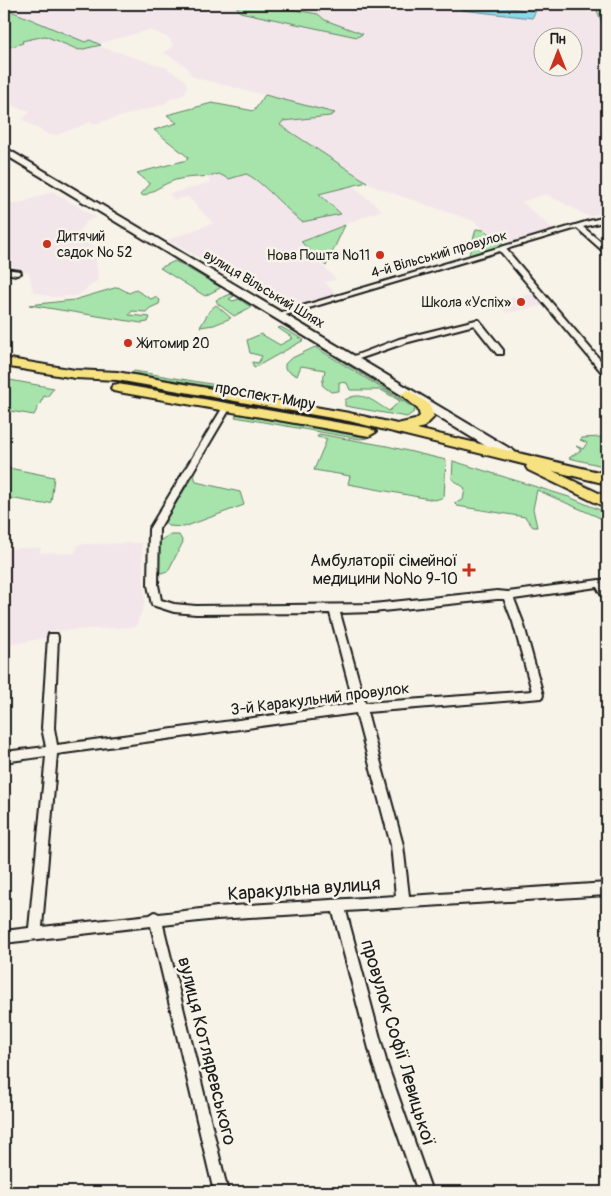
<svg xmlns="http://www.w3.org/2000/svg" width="611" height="1196" font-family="Pangolin,sans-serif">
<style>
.built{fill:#f3e6eb;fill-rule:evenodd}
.green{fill:#a6e4ab;stroke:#618064}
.water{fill:#8ad8ea;stroke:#5e8d98}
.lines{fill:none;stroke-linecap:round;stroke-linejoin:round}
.street-casing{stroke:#1c1c1c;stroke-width:4}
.secondary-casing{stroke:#1c1c1c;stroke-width:4}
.primary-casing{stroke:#1c1c1c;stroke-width:4}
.street{fill:#f7f3e8;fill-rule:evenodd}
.secondary{fill:#f7f3e8;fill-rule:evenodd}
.primary{fill:#f7e281;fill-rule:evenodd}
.poi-dot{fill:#c8321e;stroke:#f7f3e8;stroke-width:2}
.labels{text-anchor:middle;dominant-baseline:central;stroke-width:5;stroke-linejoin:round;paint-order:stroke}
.far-poi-label{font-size:14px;fill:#1c1c1c;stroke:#f7f3e8;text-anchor:start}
.far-street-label{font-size:14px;fill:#1c1c1c;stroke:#f7f3e8}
.street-label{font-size:16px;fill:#1c1c1c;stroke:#f7f3e8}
.poi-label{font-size:16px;fill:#1c1c1c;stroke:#f7f3e8;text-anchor:end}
.near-street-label{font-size:19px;fill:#1c1c1c;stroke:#f7f3e8}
</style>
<rect width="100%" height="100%" fill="#f7f3e8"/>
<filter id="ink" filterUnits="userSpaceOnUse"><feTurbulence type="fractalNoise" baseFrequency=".02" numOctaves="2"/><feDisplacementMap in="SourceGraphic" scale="10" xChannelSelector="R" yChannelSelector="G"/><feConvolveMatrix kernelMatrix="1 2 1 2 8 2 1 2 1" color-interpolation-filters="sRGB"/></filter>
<g filter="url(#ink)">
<path class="built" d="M4,4H235L240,12L357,37L363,34L325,20L318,14L261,4H560L561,9L597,12L596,9L607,10V40H604L603,49V60L607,64V210L589,217L546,194L522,202L554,230L507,245L473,221L375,187L280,125L283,121L330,116L334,113L193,77L186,66L164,53L173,46L169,38L150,30L101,43H90L167,68L184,79L187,86L185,94L170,99L165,104L94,124L91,122L57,135H49L23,120L30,111L4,103V32L37,22L4,8ZM544,38H574V68H544Z
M243,168L297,217L319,195L352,185L382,210L299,242L336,279L325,282L336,294L296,305L266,288H253L167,240L213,223L188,197L174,200L169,194L211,182L207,178Z
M52,191L96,217L87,221L79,231L87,238L86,243L95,246L98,280L77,296L52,297L33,292L29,273L4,268V204L24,202Z
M536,293L547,305L506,313L496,300Z
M142,543L145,602L136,627L51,631L49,637L4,646V549L41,547L40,553L57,552V554L75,553L77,545L82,544Z"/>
<path class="green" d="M235,4H261L318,14L325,20L363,34L357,37L240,12Z
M4,8L85,42L90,40L101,45L79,50L45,36L22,41L23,43L4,49Z
M596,8L607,10V64L603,60L605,30Z
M265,95L335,113L330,116L283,121L280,125L367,182L319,194L341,214L302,222C286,210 260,179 246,174L229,179L219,174C207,178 193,176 180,179C167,181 155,191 143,196L141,194L150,184L137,173L187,160L188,157L154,130L177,123L167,115L212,103L254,111Z
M345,225L326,266L301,242Z
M476,229L484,230L504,245L469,255Z
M175,261L220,287V288L205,296L160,268Z
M118,287L129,293L136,290L151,299L155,297L160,300L159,304L150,308L146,312L132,311L129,315L150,317L148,322L141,323L29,305L74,300Z
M231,294L234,296L229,299L233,301L239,299L251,307L234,316L218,304L216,300Z
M216,305L231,318L214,325L200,327L210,310Z
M281,327L304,340L254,368L252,362L258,363L262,356L250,353L247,340L261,334L280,345L293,338L278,328Z
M320,345L415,405L419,410L317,346Z
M315,347L414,408L415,411L407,417L345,406V400C362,389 375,403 389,411L400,401L381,390H350L347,383L339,382V391L331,392L322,385L325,370L301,366L297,376L285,369V364L290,359Z
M134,371L240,389H225L132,373Z
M4,379L54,388L47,397L44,396L34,415L4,410Z
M237,414L368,438L360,439L235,417Z
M319,434L387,446L446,460L444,497L435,500L348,484L350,476L314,470L327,439L317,437Z
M601,437L607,442V467L569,458L581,450L576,446L583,449L587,443L580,440L582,438Z
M453,461L569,497L607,513V521L537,490L533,509L537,527H533L525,517L457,506L454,503L463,500L465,488L452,479Z
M4,467L54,477L51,502L43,504L4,497Z
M194,474L196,482L240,492L244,505L184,527L168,526L165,522Z
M169,535H179L183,542L168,571L161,573L157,570L158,542Z"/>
<path class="water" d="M465,4H472L536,11L532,18L461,10Z"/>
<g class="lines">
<g class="street-casing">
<path id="street" d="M607,217V221L583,227L607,247V252H604L577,228L506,249L607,368V375H604L500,251L282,316H279L275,314L589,221Z
M4,269L20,271L21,273L17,275L4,273Z
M476,320H479L503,350V354H497L474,325L405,343L353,361H347L346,359L399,339Z
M227,404L231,407L159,529L158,585L161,600L174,604L196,606L373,604L497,591L508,592L607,579V599L603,598L597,587L514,599L523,622L543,695L542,698L367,712L403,845L409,896L607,883V895L346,911L387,1064L432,1192H418L373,1064L333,912L217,919L163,925L228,1192H214L151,926L4,943V931L29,928L46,756L4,762V752L46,747L42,728L48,637L49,634H57L58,637L54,728L57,745L354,704L330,613L196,614L174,612L152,605L148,585L149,529L223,407ZM497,599H504L513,622L532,691L365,703L340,613L373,612ZM356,713L391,845L396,896L217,907L159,914L155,912L150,915L42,927L57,754Z"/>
</g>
<g class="secondary-casing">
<path id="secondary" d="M4,147L514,451L516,454L514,457H504L4,154Z"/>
</g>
<g class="primary-casing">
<path id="primary" d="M4,358L75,370L117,372L349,413L397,424L415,420L420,416L418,409L401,394L408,390L429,404L434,417L424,427L417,429L607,474V484L553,471L607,497V508L528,470L526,467L527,465L349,421L117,380L75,378L4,366Z
M118,384L369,428L376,432L369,436L113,391L111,388L113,385Z"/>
</g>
<use href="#street" class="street"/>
<use href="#secondary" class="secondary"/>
<use href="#primary" class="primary"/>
</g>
</g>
<g class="poi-dot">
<circle cx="47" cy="244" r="5"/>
<circle cx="380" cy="255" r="5"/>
<circle cx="521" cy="302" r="5"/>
<circle cx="128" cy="343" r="5"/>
<path d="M466.5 562.5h5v5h5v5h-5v5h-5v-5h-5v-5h5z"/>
</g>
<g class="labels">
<g class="far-poi-label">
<text x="57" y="236">Дитячий<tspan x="57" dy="16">садок № 52</tspan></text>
<text x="370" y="255" text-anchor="end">Нова Пошта №11</text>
<text x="511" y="302" text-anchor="end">Школа «Успіх»</text>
<text x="138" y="343">Житомир 20</text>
</g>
<g class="far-street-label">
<text transform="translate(439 254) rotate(-16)">4-й Вільський провулок</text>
<text transform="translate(264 289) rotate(31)">вулиця Вільський Шлях</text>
</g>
<g class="street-label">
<text transform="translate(265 396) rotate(10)">проспект Миру</text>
<text transform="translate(320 699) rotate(-7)">3-й Каракульний провулок</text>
</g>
<g class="poi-label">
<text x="458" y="561">Амбулаторії сімейної<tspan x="458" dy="18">медицини №№ 9-10</tspan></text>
</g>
<g class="near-street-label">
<text transform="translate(304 889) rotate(-4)">Каракульна вулиця</text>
<text transform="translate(398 1043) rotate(73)">провулок Софії Левицької</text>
<text transform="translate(207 1051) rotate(76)">вулиця Котляревського</text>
</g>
</g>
<rect width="611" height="1196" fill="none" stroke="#f7f3e8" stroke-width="20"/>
<rect x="10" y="10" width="591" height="1176" fill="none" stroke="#1c1c1c" stroke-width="2" filter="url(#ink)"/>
<g transform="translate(558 52)"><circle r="24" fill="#f7f3e8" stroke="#9f9d96"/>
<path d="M0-4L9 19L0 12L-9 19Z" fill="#c8321e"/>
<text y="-8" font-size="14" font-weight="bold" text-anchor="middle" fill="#1c1c1c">Пн</text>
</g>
</svg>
